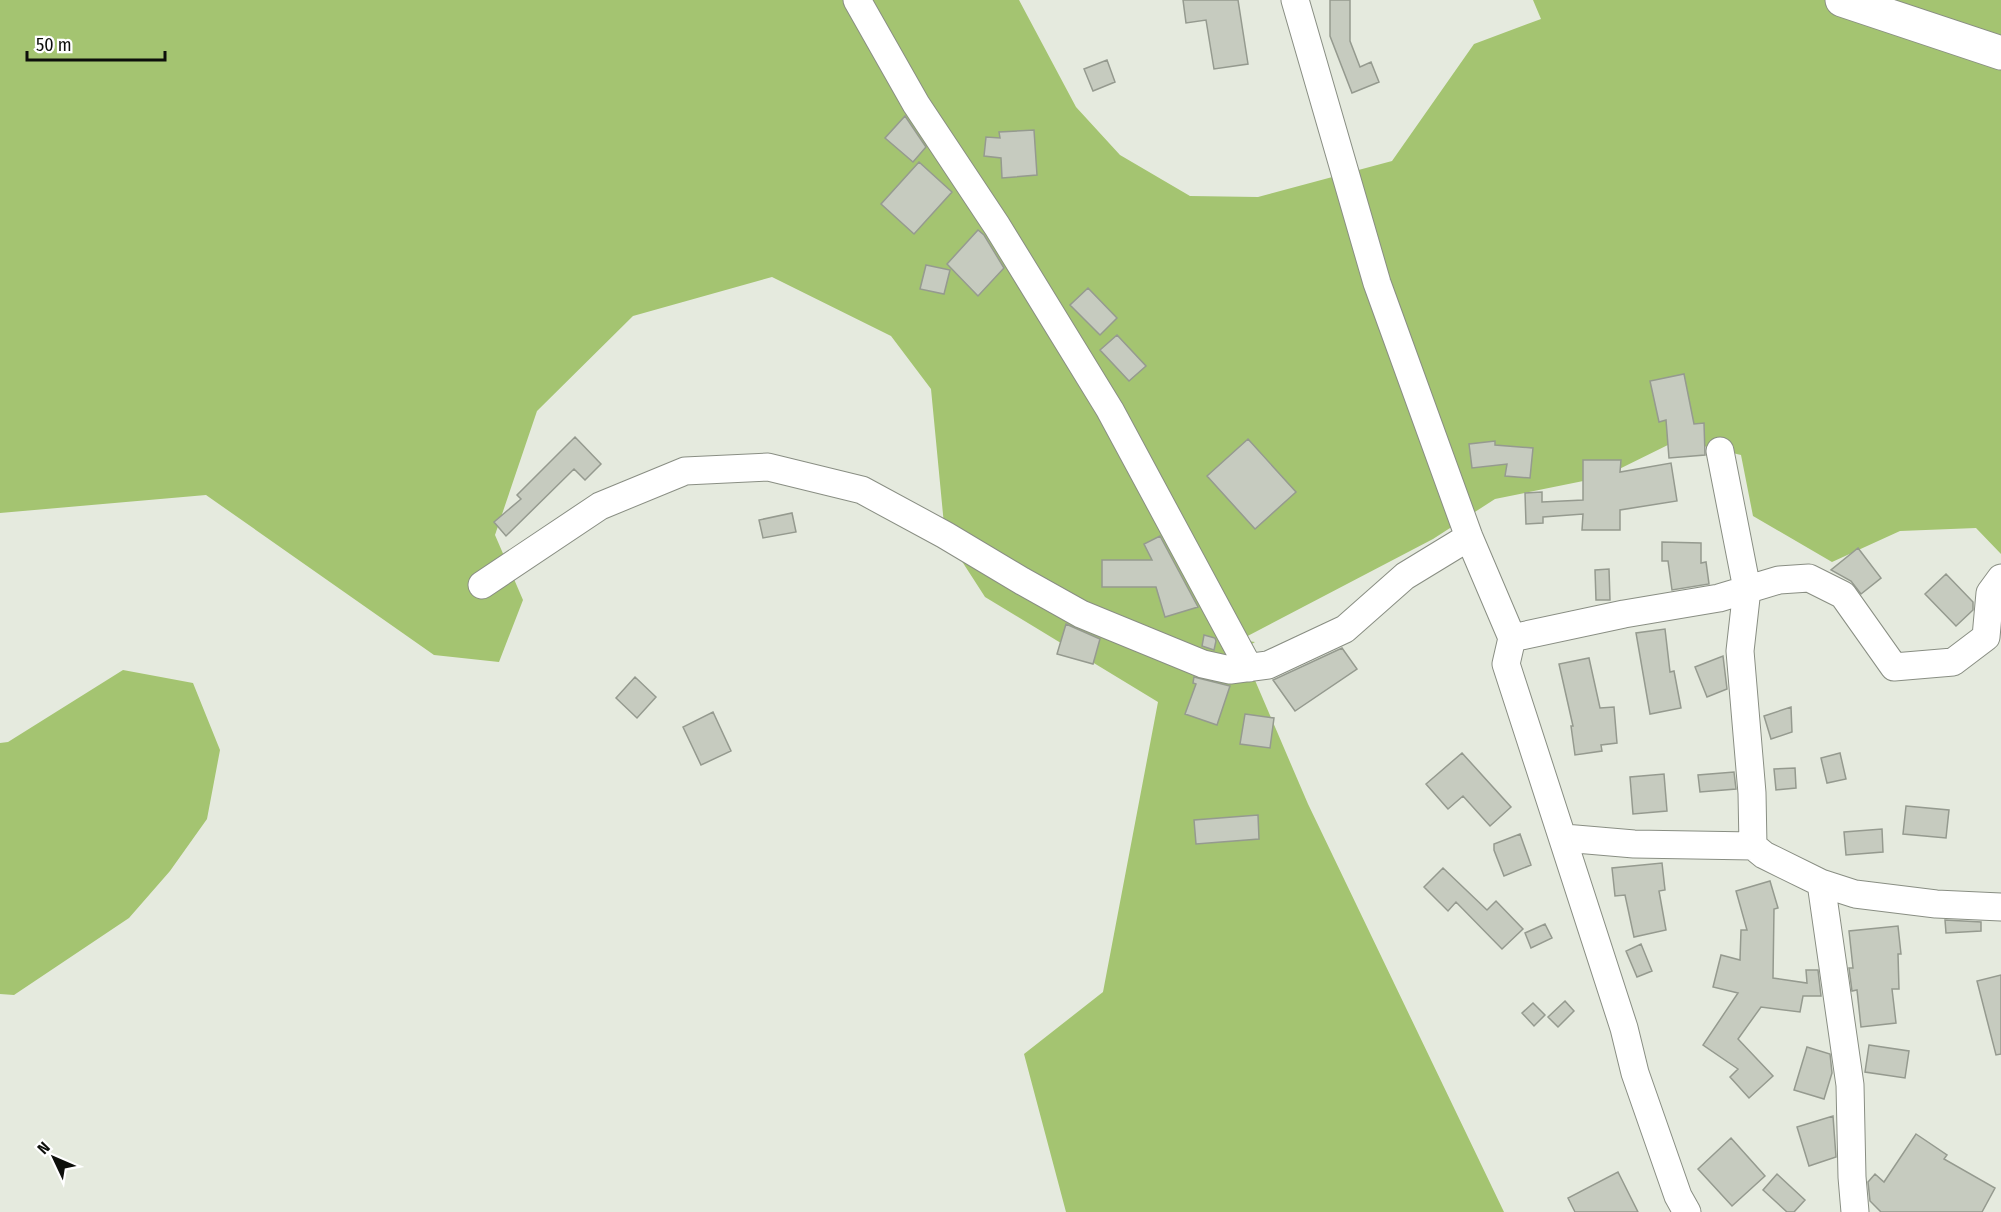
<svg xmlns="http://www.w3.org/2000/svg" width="2001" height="1212" font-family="'Fira Sans Condensed',sans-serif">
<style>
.green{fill:#a4c471}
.building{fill:#c6cbbf;stroke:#959a8f;stroke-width:1.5}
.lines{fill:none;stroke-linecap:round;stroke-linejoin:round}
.minor-casing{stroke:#898e83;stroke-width:29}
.highway-casing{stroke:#898e83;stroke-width:35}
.minor{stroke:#fff;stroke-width:27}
.highway{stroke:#fff;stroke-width:33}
</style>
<rect width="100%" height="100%" fill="#e5eade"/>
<path class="green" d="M0,0H1019L1076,107L1120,155L1190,196L1258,197L1392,161L1474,44L1541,19L1533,0H2001V554L1976,528L1900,531L1832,562L1753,516L1741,455L1678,440L1603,477L1495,499L1433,539L1240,640L1255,642L1242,650L1308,804L1504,1212H1066L1024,1054L1103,992L1158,702L985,597L945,535L931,389L891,336L772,277L633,316L537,411L495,535L523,600L499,662L434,655L206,495L0,513Z
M123,670L193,683L220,750L207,819L170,871L129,918L14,995L0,994V743L8,742Z"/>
<path class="building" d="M1183,0H1238L1248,64L1214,69L1206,20L1186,23Z
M1330,0H1350V41L1360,67L1371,62L1379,82L1352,93L1330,36Z
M1107,60L1115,82L1093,91L1084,69Z
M905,116L926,147L913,162L885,138Z
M1034,130L1037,175L1002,178L1001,158L984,156L986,137L1000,138L999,132Z
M919,162L952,192L914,234L881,204Z
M978,230L984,235L1004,268L978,296L947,264Z
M926,265L950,270L944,294L920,289Z
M1088,288L1117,318L1100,335L1070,305Z
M1117,335L1146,366L1129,381L1100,350Z
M1684,374L1694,424L1704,423L1705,455L1669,458L1666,420L1659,422L1650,381Z
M575,437L601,464L585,480L574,469L506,536L494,522L521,499L517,495Z
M1248,439L1296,492L1255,529L1207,476Z
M1495,441V445L1533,448L1530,478L1505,476L1507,464L1472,468L1469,444Z
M1583,460H1621L1620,472L1671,463L1677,501L1620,510V530H1582L1583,514L1543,517V523L1526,524L1525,493L1542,492V502L1583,500Z
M792,513L796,532L763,538L759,520Z
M1160,536L1198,607L1165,617L1156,587H1102V560H1152L1144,544Z
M1662,542L1701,543V563L1706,562L1709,584L1672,590L1668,561H1662Z
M1858,548L1881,578L1861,594L1851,581L1831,570Z
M1609,569L1610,600H1596L1595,570Z
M1946,574L1973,602V610L1956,626L1925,594Z
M1066,624L1100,639L1093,664L1057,654Z
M1665,629L1670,672L1674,671L1681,708L1650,714L1636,633Z
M1204,635L1215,638L1216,641L1214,650L1202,646Z
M1342,648L1357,669L1295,711L1273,680Z
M1723,656L1727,689L1707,697L1695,667Z
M1589,658L1600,708L1614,707L1617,743L1601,745L1602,751L1575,755L1571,726H1573L1559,664Z
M635,677L656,697L637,718L616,698Z
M1194,677L1230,686L1217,725L1185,714L1196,684L1193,683Z
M1791,707L1792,732L1771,739L1764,716Z
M713,712L731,751L701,765L683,727Z
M1245,714L1274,718L1270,748L1240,744Z
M1462,753L1511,807L1490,826L1463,796L1448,809L1426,784Z
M1840,753L1846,779L1827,783L1821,758Z
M1795,768L1796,788L1776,790L1774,769Z
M1734,772L1736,789L1700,792L1698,775Z
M1664,774L1667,811L1633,814L1630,777Z
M1906,806L1949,810L1946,838L1903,834Z
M1258,815L1259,839L1196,844L1194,820Z
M1882,829L1883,852L1846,855L1844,832Z
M1520,834L1531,865L1504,876L1494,850V844Z
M1662,863L1665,890L1659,891L1666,930L1634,937L1625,895L1615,896L1612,868Z
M1443,868L1487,910L1496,901L1523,929L1502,949L1456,902L1448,911L1424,887Z
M1770,881L1778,908L1774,909L1773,978L1807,983L1806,970H1818L1821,996H1803L1800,1012L1761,1007L1738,1039L1773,1076L1749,1098L1730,1077L1738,1069L1703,1045L1738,993L1713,987L1721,955L1740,960L1741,930H1747L1736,891Z
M1945,920L1981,922V931L1946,933Z
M1545,924L1552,938L1531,948L1525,933Z
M1898,926L1901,954H1898L1899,989H1892L1896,1023L1861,1027L1857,990L1852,991L1849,968H1853L1849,931Z
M1641,944L1652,971L1637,977L1626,951Z
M2001,975V1054L1996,1055L1977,981Z
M1565,1001L1574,1011L1558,1027L1548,1017Z
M1533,1003L1545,1015L1534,1026L1522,1013Z
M1869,1045L1909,1051L1905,1078L1865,1072Z
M1807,1047L1830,1054L1832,1073L1824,1099L1794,1090Z
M1833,1116L1836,1157L1809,1166L1797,1127Z
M1916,1134L1947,1155L1944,1159L1995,1188L1982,1212H1881L1870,1201L1868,1182L1875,1174L1884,1182Z
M1731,1138L1765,1176L1732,1206L1698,1169Z
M1618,1172L1638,1212H1575L1568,1198Z
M1777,1174L1805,1200L1794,1212H1787L1763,1190Z"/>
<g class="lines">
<g class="minor-casing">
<path id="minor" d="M857,0L916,104L997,226L1110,410L1249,668
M1295,0L1377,283L1469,537L1512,638L1506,664L1624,1028L1635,1073L1678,1196L1687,1212
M482,585L600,506L685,471L768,467L862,490L945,535L1022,581L1081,614L1203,664L1230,670L1268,665L1345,629L1405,576L1469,537
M1512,638L1624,614L1719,598L1779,580L1809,578L1843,595L1894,667L1953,662L1986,637L1990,593L2001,578
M1564,838L1634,844L1753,846L1752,793L1740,651L1747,589L1720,451
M1753,846L1764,855L1821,883L1855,894L1936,904L2001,907
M1821,883L1850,1085L1852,1177L1855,1212"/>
</g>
<g class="highway-casing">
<path id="highway" d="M1842,0L2001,53"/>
</g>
<use href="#minor" class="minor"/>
<use href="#highway" class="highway"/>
</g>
<g transform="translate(54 1158) rotate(314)" stroke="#ffffff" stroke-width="4.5" paint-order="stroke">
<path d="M0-4.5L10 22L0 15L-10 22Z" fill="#0d0f0b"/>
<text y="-9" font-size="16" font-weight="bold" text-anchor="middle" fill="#0d0f0b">N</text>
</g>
<path d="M27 51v9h138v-9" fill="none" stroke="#0d0f0b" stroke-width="3"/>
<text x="36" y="51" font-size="18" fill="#0d0f0b" stroke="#ffffff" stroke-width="4.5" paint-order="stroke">50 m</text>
</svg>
